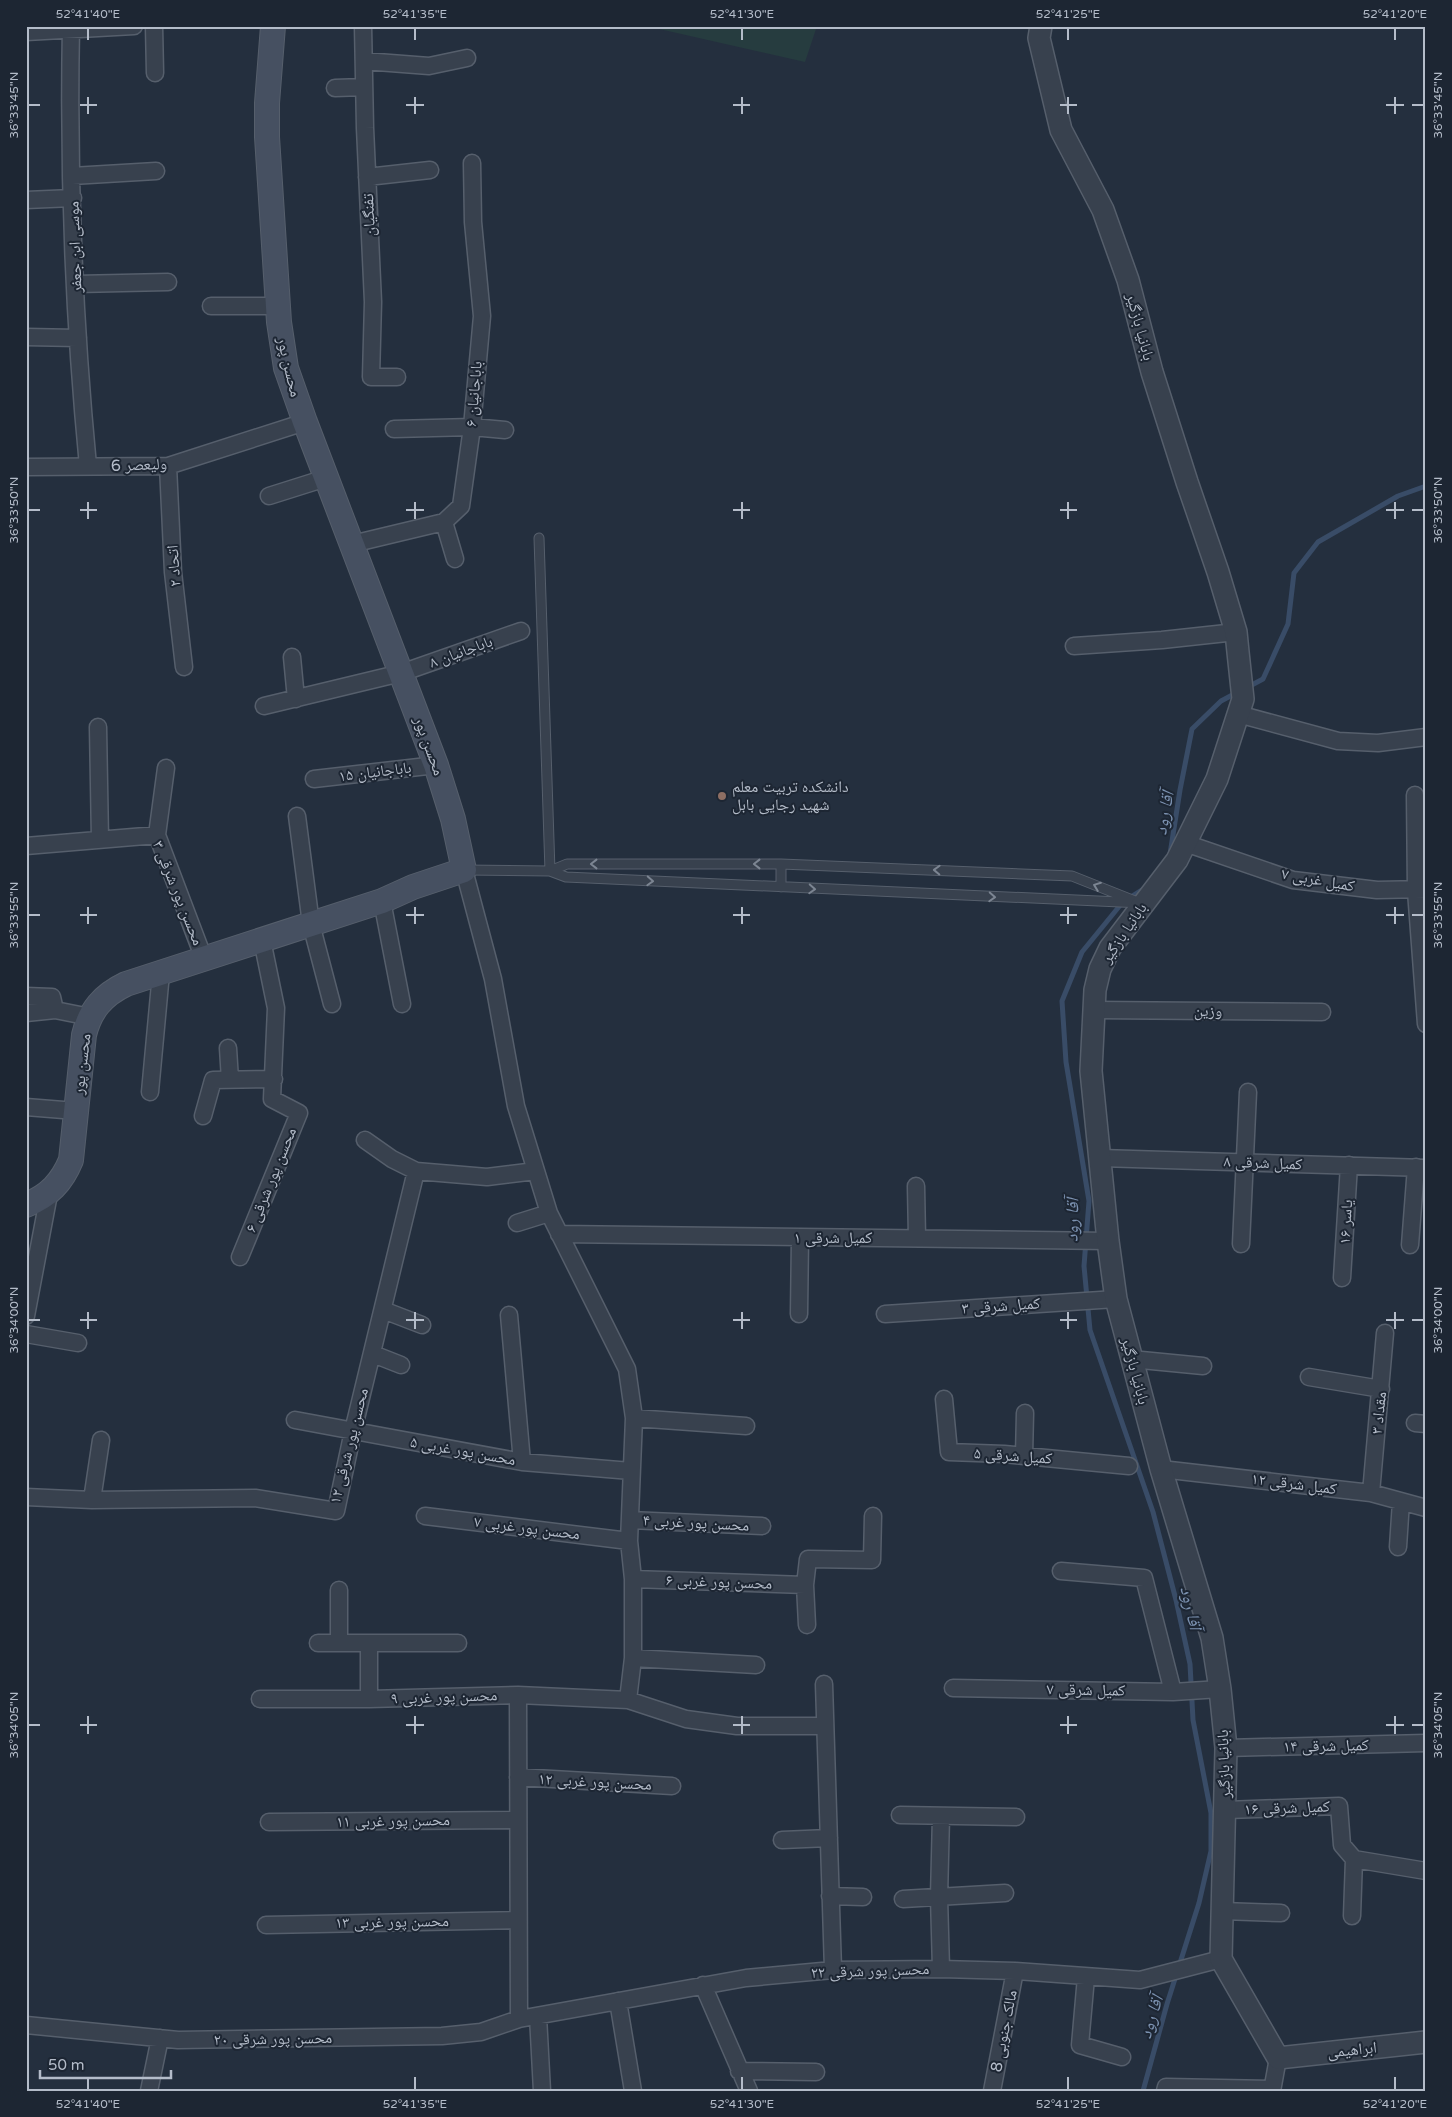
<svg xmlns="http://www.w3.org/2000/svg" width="1452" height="2117" font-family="'Varela Round','Noto Naskh Arabic',sans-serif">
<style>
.green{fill:#263c3f}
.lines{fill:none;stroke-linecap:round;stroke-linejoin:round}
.stream{stroke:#394c67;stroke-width:5}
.service-casing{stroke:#565f6c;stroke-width:11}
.minor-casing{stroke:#565f6c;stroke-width:19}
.tertiary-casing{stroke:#565f6c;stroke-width:24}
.secondary-casing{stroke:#565f6c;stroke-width:26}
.service{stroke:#38414e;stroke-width:9}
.minor{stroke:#38414e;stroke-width:16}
.tertiary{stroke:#38414e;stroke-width:21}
.secondary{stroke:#465061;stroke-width:24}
.oneway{stroke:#7c8592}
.ticks{fill:none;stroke:#b4bcc9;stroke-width:2}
.education-dot{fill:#8d6e63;stroke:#1d2633;stroke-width:2}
.labels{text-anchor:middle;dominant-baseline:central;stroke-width:4;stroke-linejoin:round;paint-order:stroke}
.street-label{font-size:16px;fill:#b4bcc9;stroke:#1d2633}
.poi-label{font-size:16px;fill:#b4bcc9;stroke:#1d2633;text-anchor:start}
.water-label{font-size:18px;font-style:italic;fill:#7c92b1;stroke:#1d2633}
.neatline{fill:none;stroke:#b4bcc9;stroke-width:2}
.ticks-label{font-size:12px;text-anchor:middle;fill:#b4bcc9}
</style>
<rect width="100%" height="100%" fill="#242f3e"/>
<path class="green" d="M646,26H817L805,62Z"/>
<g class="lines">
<path class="stream" d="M1248,687L1263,679L1288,624L1294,573L1318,542L1398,496L1426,486
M1170,854L1180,790L1192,729L1221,701L1238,692
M1129,898L1145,888
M1122,903L1082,952L1062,1001L1066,1062L1089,1201L1084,1266L1090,1330L1153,1512L1176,1600L1190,1664L1193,1720L1211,1813V1851L1199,1903L1167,2004L1143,2091"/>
<g class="service-casing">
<path id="service" d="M539,538L550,871
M781,864V887
M465,870L550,871L566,877L1142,903
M550,871L567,864H781L1072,876L1135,901"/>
</g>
<g class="minor-casing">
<path id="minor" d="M71,26C68,173 74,321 88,466
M154,26L155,73
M363,26L365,128L373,302L371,377H397
M26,32L134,26
M364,61L429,66L467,58
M335,88L364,87
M72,176L156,171
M367,177L430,170
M26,200L73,198
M76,284L168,282
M211,306H278
M26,337L78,338
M394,429L472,427L505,430
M168,466L173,572L184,667
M26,467L168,466L305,422
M269,496L326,478
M444,522L455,559
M352,544L444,522L461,506L472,427L482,316L473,222L472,163
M1074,646L1162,640L1236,632
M292,657L296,699
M264,706L401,673L521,631
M1238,714L1338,741L1378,743L1426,737
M98,727L100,840
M314,779L436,765
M1415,795L1416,891L1426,1024
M297,816L311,924L332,1004
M157,835L166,768
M1185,843L1293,880L1377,890L1426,889
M26,846L157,835L204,959
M464,870L493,979L516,1106L549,1213L627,1369L634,1418L629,1541L633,1579V1658L628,1700
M382,901L402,1004
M26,996L52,997L55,1010
M1094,1010L1322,1012
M26,1013L55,1010L90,1017
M228,1048L230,1080
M150,1092L161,973
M26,1107L76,1111
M203,1116L213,1080L274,1079
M365,1140L392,1159L416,1171L487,1177L536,1171
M1100,1158L1426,1168
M916,1186L917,1238
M517,1223L549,1213
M559,1234L1108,1241
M1241,1244L1248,1092
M1410,1245L1416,1167
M240,1257L299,1113L272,1099L276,1008L262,940
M1342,1278L1349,1165
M383,1310L422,1325
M799,1314L800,1238
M885,1314L1116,1299
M509,1315L522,1462
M26,1316L49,1194
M26,1334L78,1343
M373,1354L401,1365
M1131,1359L1203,1366
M1309,1377L1381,1389
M944,1399L949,1452L1004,1454L1129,1466
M634,1418L746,1426
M295,1420L522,1462L631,1471
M1415,1423L1426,1424
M1024,1456L1025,1413
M1161,1469L1371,1493L1426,1508
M1371,1493L1385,1333
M26,1497L92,1500L255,1498L336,1511L353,1431L416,1171
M92,1500L101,1440
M425,1516L629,1541
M630,1520L762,1526
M1398,1547L1401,1501
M1061,1571L1144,1578L1173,1692
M633,1579L805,1585
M339,1590V1643
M807,1625L805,1585L808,1559L872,1560L873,1516
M318,1643H458
M369,1643V1699
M633,1658L756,1665
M824,1684L833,1970
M953,1688L1173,1692L1220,1689
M518,1695L519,2019
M260,1699H369L518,1695L628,1700L686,1719L737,1726H825
M1226,1748L1426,1743
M518,1777L672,1786
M1226,1810L1339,1806L1342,1845L1354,1859L1426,1871
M900,1815L1016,1817
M941,1816L939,1897L941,1969
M269,1822L518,1820
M782,1840L829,1838
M830,1896L863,1897
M903,1899L1005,1893
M1222,1911L1281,1913
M1352,1916L1354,1859
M266,1925L518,1920
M1086,1977L1080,2045L1122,2057
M703,1985L749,2091
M618,2001L633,2091
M538,2016L542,2091
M26,2025L178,2040L442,2036L481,2032L519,2019L746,1978L833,1970L941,1969L1015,1971L1140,1980L1221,1959
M739,2071L816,2072
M149,2091L160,2038
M992,2091L1015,1971
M1165,2091L1166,2087L1272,2089
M1272,2091L1278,2058"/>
</g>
<g class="tertiary-casing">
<path id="tertiary" d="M1041,26L1039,38L1061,130L1103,210L1128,280L1152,372L1187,482L1218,572L1236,632L1238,652L1243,699L1217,779L1177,860L1110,948L1100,969L1095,990L1091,1071L1108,1241L1116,1299L1161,1469L1212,1638L1220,1689L1226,1748L1221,1959L1278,2058L1426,2042"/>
</g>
<g class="secondary-casing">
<path id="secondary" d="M26,1205C49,1196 62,1182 71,1160L84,1035C90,1010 103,995 126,984L382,901L413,887L464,870L453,819L436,765L305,422L286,368L279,322L267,137V103L273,26"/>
</g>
<use href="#service" class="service"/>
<use href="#minor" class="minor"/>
<use href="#tertiary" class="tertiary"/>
<use href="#secondary" class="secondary"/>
</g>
<defs><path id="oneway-chevron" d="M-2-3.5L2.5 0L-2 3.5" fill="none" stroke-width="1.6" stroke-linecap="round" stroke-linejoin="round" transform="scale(1.25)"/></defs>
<g class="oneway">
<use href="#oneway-chevron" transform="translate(594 864) rotate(180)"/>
<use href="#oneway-chevron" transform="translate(757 864) rotate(180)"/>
<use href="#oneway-chevron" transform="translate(937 870) rotate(-178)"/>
<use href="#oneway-chevron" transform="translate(650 881) rotate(3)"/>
<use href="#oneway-chevron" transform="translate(1097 886) rotate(-159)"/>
<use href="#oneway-chevron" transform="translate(812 889) rotate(3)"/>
<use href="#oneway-chevron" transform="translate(992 897) rotate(3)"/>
</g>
<path class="ticks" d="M88,28V40M415,28V40M742,28V40M1068,28V40M1395,28V40M88,97V114M415,97V114M742,97V114M1068,97V114M1395,97V114M28,105H40M80,105H97M406,105H424M733,105H750M1060,105H1077M1386,105H1404M1412,105H1424M88,502V519M415,502V519M742,502V519M1068,502V519M1395,502V519M28,510H40M80,510H97M406,510H424M733,510H750M1060,510H1077M1386,510H1404M1412,510H1424M88,907V924M415,907V924M742,907V924M1068,907V924M1395,907V924M28,915H40M80,915H97M406,915H424M733,915H750M1060,915H1077M1386,915H1404M1412,915H1424M88,1312V1329M415,1312V1329M742,1312V1329M1068,1312V1329M1395,1312V1329M28,1320H40M80,1320H97M406,1320H424M733,1320H750M1060,1320H1077M1386,1320H1404M1412,1320H1424M88,1716V1734M415,1716V1734M742,1716V1734M1068,1716V1734M1395,1716V1734M28,1725H40M80,1725H97M406,1725H424M733,1725H750M1060,1725H1077M1386,1725H1404M1412,1725H1424M88,2077V2090M415,2077V2090M742,2077V2090M1068,2077V2090M1395,2077V2090"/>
<circle class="education-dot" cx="722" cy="796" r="5"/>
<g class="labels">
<g class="street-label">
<text transform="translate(369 215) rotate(-93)">تفنگیان</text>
<text transform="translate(75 247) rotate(-92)">موسی ابن جعفر</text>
<text transform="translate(1140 327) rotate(75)">بابانیا بازگیر</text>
<text transform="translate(289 367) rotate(77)">محسن پور</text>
<text transform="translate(474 394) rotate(-85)">باباجانیان ۶</text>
<text transform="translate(139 465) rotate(-2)">ولیعصر 6</text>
<text transform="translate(174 566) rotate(-94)">اتحاد ۲</text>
<text transform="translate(461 652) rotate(-20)">باباجانیان ۸</text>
<text transform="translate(429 746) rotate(70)">محسن پور</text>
<text transform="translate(375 772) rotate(-7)">باباجانیان ۱۵</text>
<text transform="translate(1318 880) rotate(10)">کمیل غربی ۷</text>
<text transform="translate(178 893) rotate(68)">محسن پور شرقی ۳</text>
<text transform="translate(1124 933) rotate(-56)">بابانیا بازگیر</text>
<text x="1208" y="1011">وزین</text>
<text transform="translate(82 1064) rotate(-83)">محسن پور</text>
<text transform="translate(1263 1163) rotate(2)">کمیل شرقی ۸</text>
<text transform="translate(271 1180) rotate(-68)">محسن پور شرقی ۶</text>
<text transform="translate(1346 1222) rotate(-87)">یاسر ۱۶</text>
<text x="833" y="1238">کمیل شرقی ۱</text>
<text transform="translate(1001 1306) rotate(-4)">کمیل شرقی ۳</text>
<text transform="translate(1135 1371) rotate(75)">بابانیا بازگیر</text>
<text transform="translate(1379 1413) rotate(-84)">مقداد ۳</text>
<text transform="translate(349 1446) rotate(-76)">محسن پور شرقی ۱۲</text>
<text transform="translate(463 1451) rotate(10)">محسن پور غربی ۵</text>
<text transform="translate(1013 1456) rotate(4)">کمیل شرقی ۵</text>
<text transform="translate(1294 1484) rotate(7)">کمیل شرقی ۱۲</text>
<text transform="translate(696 1523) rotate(3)">محسن پور غربی ۴</text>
<text transform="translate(527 1528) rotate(7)">محسن پور غربی ۷</text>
<text transform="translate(719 1582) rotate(2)">محسن پور غربی ۶</text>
<text transform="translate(1086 1690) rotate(1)">کمیل شرقی ۷</text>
<text transform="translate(444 1697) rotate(-2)">محسن پور غربی ۹</text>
<text transform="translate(1326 1746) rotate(-1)">کمیل شرقی ۱۴</text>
<text transform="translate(1224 1764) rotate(-92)">بابانیا بازگیر</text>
<text transform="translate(595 1782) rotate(3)">محسن پور غربی ۱۲</text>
<text transform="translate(1287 1808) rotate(-2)">کمیل شرقی ۱۶</text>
<text transform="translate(393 1821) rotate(-1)">محسن پور غربی ۱۱</text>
<text transform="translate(392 1922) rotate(-1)">محسن پور غربی ۱۳</text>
<text transform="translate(870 1971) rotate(-2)">محسن پور شرقی ۲۲</text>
<text transform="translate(1004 2031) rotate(-79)">مالک جنوبی 8</text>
<text transform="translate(273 2039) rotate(-1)">محسن پور شرقی ۲۰</text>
<text transform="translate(1352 2050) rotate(-6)">ابراهیمی</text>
</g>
<g class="poi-label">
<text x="732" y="787">دانشکده تربیت معلم<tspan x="732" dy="18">شهید رجایی بابل</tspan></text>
</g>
<g class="water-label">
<text transform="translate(1164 813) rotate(-80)">آقا رود</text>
<text transform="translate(1072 1220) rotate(-89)">آقا رود</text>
<text transform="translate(1191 1608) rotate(77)">آقا رود</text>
<text transform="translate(1151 2017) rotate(-73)">آقا رود</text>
</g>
</g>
<rect width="1452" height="2117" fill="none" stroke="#1d2633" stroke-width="55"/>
<path d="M40 2070v8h131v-8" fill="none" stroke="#b4bcc9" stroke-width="2.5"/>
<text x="48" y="2070" font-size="15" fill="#b4bcc9" stroke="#1d2633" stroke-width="4" paint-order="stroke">50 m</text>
<rect x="28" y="28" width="1396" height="2062" class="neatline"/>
<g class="ticks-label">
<text x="88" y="18">52°41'40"E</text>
<text x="415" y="18">52°41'35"E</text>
<text x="742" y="18">52°41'30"E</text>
<text x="1068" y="18">52°41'25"E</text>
<text x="1395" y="18">52°41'20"E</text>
<text transform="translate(1438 105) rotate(-90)" y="4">36°33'45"N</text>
<text transform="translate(14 105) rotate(-90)" y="4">36°33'45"N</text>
<text transform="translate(1438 510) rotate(-90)" y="4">36°33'50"N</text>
<text transform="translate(14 510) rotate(-90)" y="4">36°33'50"N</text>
<text transform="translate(1438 915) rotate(-90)" y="4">36°33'55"N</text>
<text transform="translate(14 915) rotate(-90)" y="4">36°33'55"N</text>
<text transform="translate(1438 1320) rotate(-90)" y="4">36°34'00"N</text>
<text transform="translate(14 1320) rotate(-90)" y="4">36°34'00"N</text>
<text transform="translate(1438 1725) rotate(-90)" y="4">36°34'05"N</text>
<text transform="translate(14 1725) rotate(-90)" y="4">36°34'05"N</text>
<text x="88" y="2108">52°41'40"E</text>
<text x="415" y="2108">52°41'35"E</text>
<text x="742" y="2108">52°41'30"E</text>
<text x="1068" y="2108">52°41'25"E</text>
<text x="1395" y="2108">52°41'20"E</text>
</g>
</svg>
